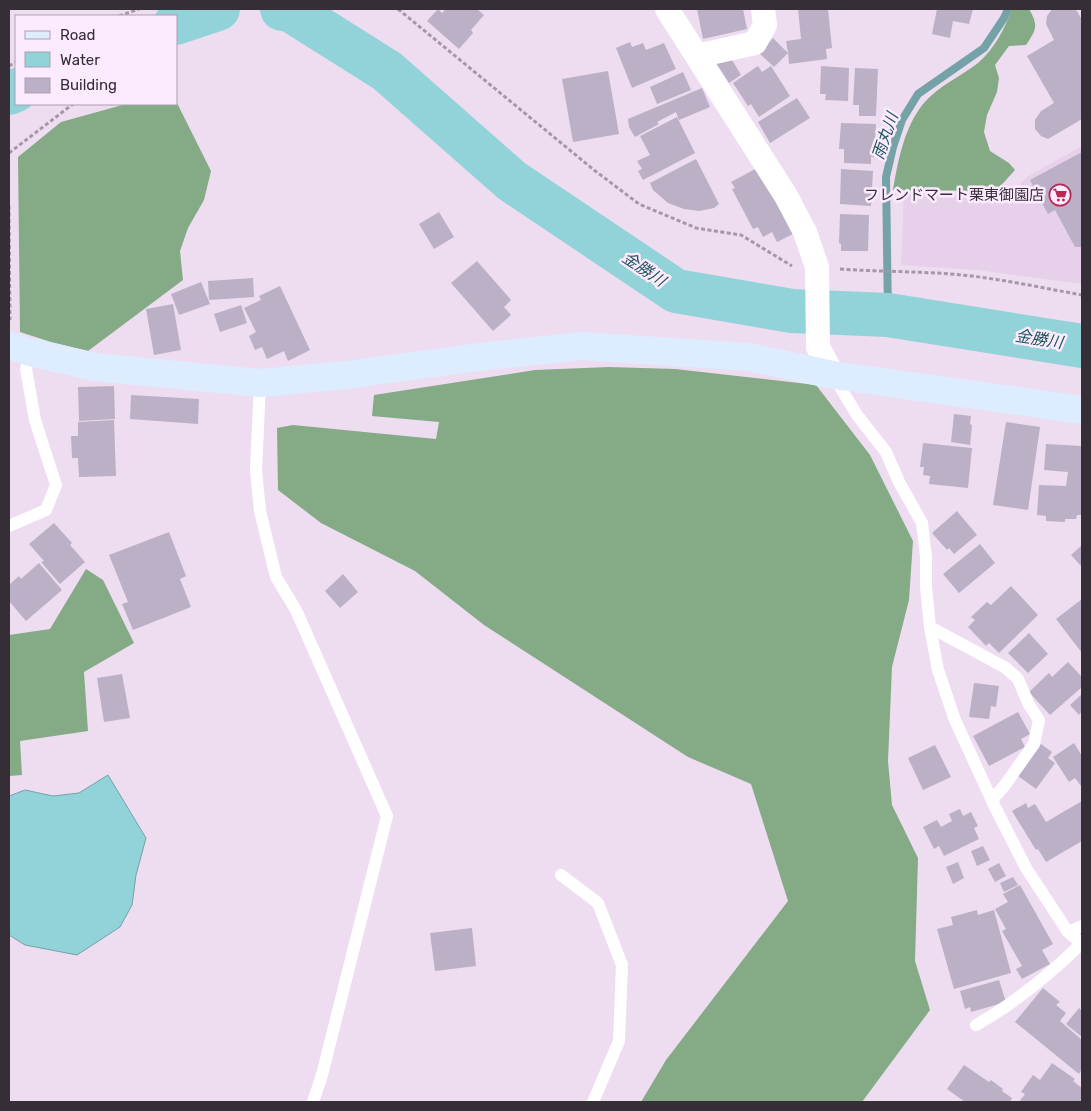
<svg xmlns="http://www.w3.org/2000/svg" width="1091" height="1111" font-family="Rubik,'Noto Sans JP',sans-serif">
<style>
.built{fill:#e6d0ea}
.forest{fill:#84aa86}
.water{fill:#91d3d8;stroke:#75a2a7}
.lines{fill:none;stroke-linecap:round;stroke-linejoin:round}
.stream{stroke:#75a2a7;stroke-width:8}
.river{stroke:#91d3d8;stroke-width:44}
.building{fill:#bbb0c5}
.path{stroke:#a497a7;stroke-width:3;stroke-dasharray:4 2.5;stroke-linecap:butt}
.lane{stroke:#fff;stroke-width:12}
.street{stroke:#fff;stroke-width:24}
.secondary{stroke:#ddecfe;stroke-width:28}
.labels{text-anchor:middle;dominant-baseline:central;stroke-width:5;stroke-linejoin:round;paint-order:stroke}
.poi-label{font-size:15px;fill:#352e36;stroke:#fceaff;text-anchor:end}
.water-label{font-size:16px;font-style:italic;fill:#1c5559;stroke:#fceaff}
</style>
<rect width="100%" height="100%" fill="#eeddf1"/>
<path class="built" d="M1082,146V284L976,270L901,265L904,192L1006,198L1027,177Z"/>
<path class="forest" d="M1012,9H1029C1039,26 1036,30 1026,45L1009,46L995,65L999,78L997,92L987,115L984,132L990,151L1009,163L1015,170L996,191L893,190C898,161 904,128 923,104C938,86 960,77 978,63C995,48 1004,30 1012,9Z
M176,101L211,171L204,200L188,228L180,251L183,280L88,351L51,342L20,332L18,157L61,122L126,104H176Z
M609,367L675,369L816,385L870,455L913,541L909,600L892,667L888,761L892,805L918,858L915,961L930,1010L862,1102H641L666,1060L788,901L751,784L688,757L484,625L415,571L321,523L278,490L277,428L293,425L436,439L439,422L372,416L374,395L535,370Z
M86,569L103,580L134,643L84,672L88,731L20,741L22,775L9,776V635L50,629Z"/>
<path class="water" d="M108,775L146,838L136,875L132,905L120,927L77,955L25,945L9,935V796L25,790L53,796L79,793Z"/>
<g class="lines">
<path class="stream" d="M888,315L886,177L893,147L902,120L918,94L984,48L1004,18L1008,9"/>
<path class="river" d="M282,9L290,10L387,71L512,181L676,291L792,311L888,315L1082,346
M176,23L218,9
M9,93L16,90"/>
</g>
<path class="building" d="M438,9L442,13L446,9H477L484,15L471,30L473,33L459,49L427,21Z
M697,9H743L747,29L703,39Z
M798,9H828L832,48L826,49L827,59L789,64L788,53L774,67L759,53L773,38L788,53L786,41L801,39Z
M937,9H973L969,24L953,21L950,38L932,34Z
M1052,9H1073L1077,11L1082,20V119L1048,139L1041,136L1035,129V120L1041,111L1054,103L1027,56L1054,40L1046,24L1047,16Z
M630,42L632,47L643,43L646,50L664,43L676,69L632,88L616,48Z
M732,60L741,75L729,83L716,63Z
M758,66L762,72L771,66L790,96L759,117L751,104L748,106L733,83Z
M821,66L849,68L848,101L825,100L826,94H820Z
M855,68L878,69L876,116H859V105H853Z
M608,71L619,134L573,142L562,79Z
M683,72L691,90L657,104L650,87Z
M702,88L710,107L679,120L676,112L657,122L659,124L635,137L629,127L628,119Z
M797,98L810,118L770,143L758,122Z
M677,117L695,153L643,180L638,171L642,169L637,161L650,155L640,136Z
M841,123L876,124L874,157H871V164L844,163V149H839Z
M1082,152V247H1075L1055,210L1048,214L1030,180Z
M696,159L719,204L714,208L699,211L684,209L668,203L653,190L650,183Z
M759,167L793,234L777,242L772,232L763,237L758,227L753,229L732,189L735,188L731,182Z
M841,169L873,171L871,206L840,204Z
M439,212L454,237L434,249L419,224Z
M840,214L869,215L868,251H841V244L839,243Z
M477,261L511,300L504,307L511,315L493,331L451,283Z
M253,278L254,297L209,300L208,281Z
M201,282L210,304L179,315L171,294Z
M280,286L310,350L288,361L284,351L267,359L262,347L255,350L249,336L256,332L244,308L261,300L259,296Z
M173,304L181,350L154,355L146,309Z
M241,305L247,323L220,332L214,314Z
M114,386L115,419L79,421L78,387Z
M131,395L199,399L198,424L130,419Z
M954,414L971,416L970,424L972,425L970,445L951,442Z
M114,420L116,476L79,477L78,458H72L71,436H78V422Z
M1006,422L1040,427L1028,510L993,505Z
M923,443L972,448L968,488L929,484L930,476L923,475L924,467H920Z
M1046,444L1082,446V515H1077L1076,519H1065V522L1046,521V516L1037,515L1039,485L1066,486L1068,472L1044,470Z
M957,511L977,535L954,554L949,548L947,550L932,533Z
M54,523L72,543L70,545L85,562L60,584L41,562L44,561L29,544Z
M169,532L186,576L180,579L191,607L133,630L122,604L128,602L109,555Z
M980,544L995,563L959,593L943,574Z
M1082,545V567L1071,555Z
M39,563L62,590L26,621L9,601V595L10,594L9,585L19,576L21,579Z
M343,574L358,592L340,608L325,591Z
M1011,586L1038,615L999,653L989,643L986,646L968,627L975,620L971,617L987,602L991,605Z
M1082,599V653L1056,619Z
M1029,633L1048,654L1028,673L1008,653Z
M1068,662L1081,676L1082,675V687L1050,715L1029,692L1049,673L1052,677Z
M122,674L130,718L104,722L97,678Z
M974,683L999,686L996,707L991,706L989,719L969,717Z
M1082,694V711L1079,715L1070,705Z
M1018,712L1030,734L1021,739L1025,747L989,766L973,736Z
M1074,743L1082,756V785L1081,786L1075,778L1069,782L1053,757Z
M1041,744L1052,752L1048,758L1055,763L1036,789L1018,776Z
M935,745L951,777L923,790L908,758Z
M1082,801V841L1046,862L1038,849L1036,850L1012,811L1026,803L1028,808L1035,804L1046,822Z
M960,809L963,816L971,812L978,826L974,828L979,839L944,856L939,846L934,849L923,827L937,820L941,827L952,821L949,814Z
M983,846L990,860L977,866L971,851Z
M958,862L964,878L953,884L946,867Z
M999,863L1006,876L995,882L988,869Z
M1013,877L1018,885L1004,892L1000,883Z
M1020,885L1053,944L1042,950L1050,964L1022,979L1016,969L1022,966L1002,931L1006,929L995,909L1008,902L1003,894Z
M977,910L978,915L994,910L1011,973L954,989L937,929L953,925L951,917Z
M472,928L476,966L435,971L430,933Z
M999,980L1006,1002L971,1012L970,1007L965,1009L960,991Z
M1043,988L1060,1002L1056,1005L1066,1013L1060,1021L1082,1040V1069L1079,1074L1015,1022Z
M1079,1008L1081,1010L1082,1008V1037L1066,1024Z
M1052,1063L1075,1079L1073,1081L1082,1088V1099L1080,1102H1019L1025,1094L1021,1092L1033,1075L1040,1080Z
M964,1065L989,1082L991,1080L1003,1089L1002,1091L1012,1098L1010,1102H965L947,1089Z"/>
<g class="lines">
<path class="path" d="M398,9L594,170L639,204L696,228L741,235L792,266
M119,16L139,9
M9,66L16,62
M9,153L73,104
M9,206L10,320
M840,269C881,272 921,271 962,275C1002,279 1043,288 1082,295"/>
<path class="lane" d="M834,377L857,415L886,452L899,482L922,523L926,557V587L930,627L938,670L955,720L994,805L1026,868L1068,932L1082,944
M260,383L256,470L260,511L276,577L296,610L387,816L322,1075L313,1102
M9,526L46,510L56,485L35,420L26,369L30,352
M930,627L1006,668L1018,679L1029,705L1039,720L1034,744L1005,785L992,800
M561,875L598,903L622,965L619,1041L593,1102
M1068,932L1082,926
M976,1025C1015,1003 1049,975 1081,944"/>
<path class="street" d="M667,9L786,196L805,232L817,267L818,347L833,375
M697,56L755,43L765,25L763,9"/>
<path class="secondary" d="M9,345L30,352L95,367L260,383L346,375L479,357L582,346L749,357L833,375L1082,410"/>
</g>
<defs>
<g id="supermarket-ring" transform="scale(1.125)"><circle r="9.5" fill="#fceaff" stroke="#b82954" stroke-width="1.5"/><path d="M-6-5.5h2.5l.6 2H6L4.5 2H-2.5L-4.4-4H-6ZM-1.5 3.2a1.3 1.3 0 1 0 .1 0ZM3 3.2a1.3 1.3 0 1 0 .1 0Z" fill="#b82954"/></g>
</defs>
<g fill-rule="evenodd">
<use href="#supermarket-ring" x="1060" y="195"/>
</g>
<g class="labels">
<g class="poi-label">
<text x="1044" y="195">フレンドマート栗東御園店</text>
</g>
<g class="water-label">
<text transform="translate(885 136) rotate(-71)">雨丸川</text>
<text transform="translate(644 269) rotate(34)">金勝川</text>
<text transform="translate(1039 339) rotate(9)">金勝川</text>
</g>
</g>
<rect width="1091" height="1111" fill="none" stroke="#352e36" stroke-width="20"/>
<rect x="15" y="15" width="162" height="90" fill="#fceaff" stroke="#ac9faf"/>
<rect x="25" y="31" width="25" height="8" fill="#ddecfe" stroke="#ac9faf"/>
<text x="60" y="40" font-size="15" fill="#352e36">Road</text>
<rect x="25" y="52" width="25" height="15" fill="#91d3d8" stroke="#ac9faf"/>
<text x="60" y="65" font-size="15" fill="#352e36">Water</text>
<rect x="25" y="78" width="25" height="15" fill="#bbb0c5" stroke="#ac9faf"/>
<text x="60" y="90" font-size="15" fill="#352e36">Building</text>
</svg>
